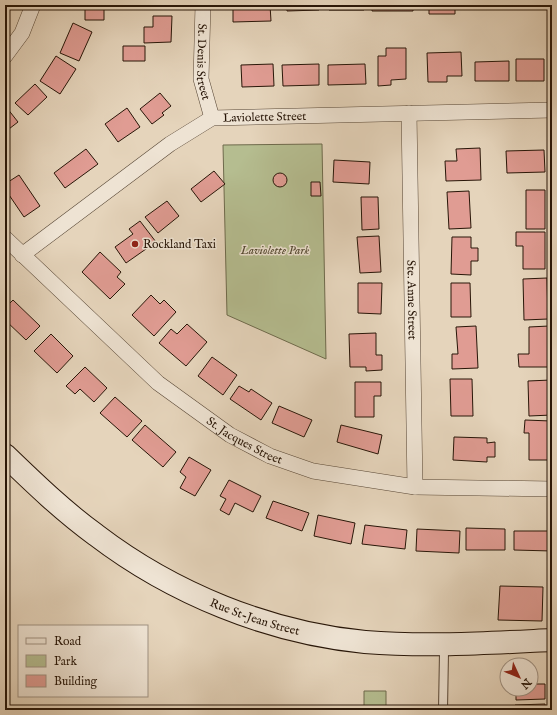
<svg xmlns="http://www.w3.org/2000/svg" width="557" height="715" font-family="'IM FELL English',serif">
<style>
.green{fill:#b5bd90;stroke:#6e6a4c}
.building{fill:#e09c93;stroke:#281608}
.lines{fill:none;stroke-linecap:round;stroke-linejoin:round}
.service-casing{stroke:#574635;stroke-width:10}
.minor-casing{stroke:#574635;stroke-width:16}
.secondary-casing{stroke:#281608;stroke-width:24}
.service{stroke:#eee3d3;stroke-width:8}
.minor{stroke:#eee3d3;stroke-width:15}
.secondary{stroke:#eee3d3;stroke-width:22}
.poi-dot{fill:#8f2418;stroke:#eee3d3;stroke-width:1.5}
.labels{text-anchor:middle;dominant-baseline:central;stroke-width:3;stroke-linejoin:round;paint-order:stroke}
.street-label{font-size:12px;fill:#281608;stroke:#eee3d3}
.poi-label{font-size:12px;fill:#281608;stroke:#eee3d3;text-anchor:start}
.park-label{font-size:12px;font-style:italic;fill:#524831;stroke:#eee3d3}
</style>
<rect width="100%" height="100%" fill="#e5d4bb"/>
<filter id="stains"><feTurbulence type="fractalNoise" baseFrequency=".005" numOctaves="4"/><feColorMatrix values="0 0 0 0 .2 0 0 0 0 .09 0 0 0 0 .02 0 0 0 .5 -.17"/></filter>
<radialGradient id="worn" r=".72"><stop offset=".6" stop-color="#630" stop-opacity="0"/><stop offset="1" stop-color="#630" stop-opacity=".3"/></radialGradient>
<path class="green" d="M322,144L326,359L227,315L223,145Z
M364,691H386V710H364Z"/>
<path class="building" d="M70,5H104V20H85V7H70Z
M233,5H270L271,21L233,22Z
M287,5H318L319,10L287,11Z
M329,5H364V10H329Z
M372,5H413V11H372Z
M421,5H455V14H429V6H421Z
M514,5H544V8L514,9Z
M153,16H172L171,42L144,43V27H153Z
M73,23L92,32L79,61L60,53Z
M123,46H145V61H123Z
M386,48H406V79L391,80V85L378,86V56H386Z
M461,52L462,76H447V82H428L427,53Z
M56,56L76,69L60,94L40,81Z
M516,59H544V81H516Z
M509,61V81H475V62Z
M273,64L274,86L242,87L241,65Z
M319,64V85L283,86L282,65Z
M365,64L366,84L328,85V65Z
M35,84L47,97L28,115L15,103Z
M160,93L171,106L162,113L164,115L152,124L140,109Z
M7,108L18,122L5,132V110Z
M127,108L140,127L118,142L105,124Z
M480,148L481,180L446,181L445,161H457L456,149Z
M86,149L98,164L65,188L54,173Z
M544,150L545,172L507,173L506,151Z
M334,160L370,162L369,184L333,182Z
M214,171L225,184L201,202L191,189Z
M273 180a7 7 0 1 1 14 0a7 7 0 1 1-14 0Z
M19,175L40,206L24,217L5,189V184Z
M311,182H320L321,196H311Z
M526,190H545V229H526Z
M469,191L471,228L449,229L447,192Z
M361,197H378L379,229L362,230Z
M167,201L179,216L158,233L145,217Z
M140,221L156,242L126,263L115,247L133,234L129,229Z
M516,232H545V269H523V246H516Z
M379,236L381,272L360,273L357,237Z
M452,237H471V248H478V261H471V275L451,274Z
M100,252L121,272L117,277L125,284L110,299L82,272Z
M547,278L548,319L524,320L523,279Z
M358,283H382L381,314L358,313Z
M451,283H470L471,317H451Z
M151,295L160,304L164,300L176,312L154,336L132,315Z
M13,300L40,326L26,340L5,320V308Z
M187,324L207,342L186,366L159,343L171,329L177,334Z
M476,326L478,368L452,369V354H458L456,327Z
M549,326L550,367H519L518,354H529V327Z
M376,333V355H382V370L366,371V367H350L349,334Z
M51,334L73,356L57,373L34,351Z
M212,357L237,375L223,395L198,376Z
M85,367L107,388L94,402L80,389L75,394L66,386Z
M450,379H472L473,416H451Z
M551,380L552,415L529,416L528,381Z
M355,382H381V396H374V417H355Z
M239,386L249,392L251,389L272,403L261,420L230,399Z
M115,397L142,421L127,437L100,413Z
M279,406L312,420L304,437L272,423Z
M525,420L551,421L552,460H529V433H524Z
M145,425L176,452L163,467L132,440Z
M341,425L382,435L378,454L337,442Z
M454,437L487,438V443L495,442V457H487V462L453,460Z
M189,457L211,470L195,496L180,488L186,477L180,472Z
M229,480L261,496L253,512L235,503L229,515L220,510L226,499L220,496Z
M273,501L309,513L302,531L266,518Z
M318,515L355,523L351,544L314,536Z
M365,525L407,530L405,549L362,544Z
M466,528L505,529V550H466Z
M417,529L460,531L459,553L416,551Z
M514,531H552V551L514,550Z
M500,586L543,587L542,621L498,620Z
M531,684H545V699L516,700V689H531Z
M545,704V710H516L515,705Z"/>
<g class="lines">
<g class="service-casing">
<path id="service" d="M442,645L444,652L443,710"/>
</g>
<g class="minor-casing">
<g id="minor">
<path id="s1" d="M203,5L201,79L212,118"/>
<path d="M5,56L22,33L33,5"/>
<path id="s2" d="M409,113L415,487"/>
<path id="s3" d="M5,238L158,383L230,435L270,456L313,471L415,487L552,489"/>
<path id="s4" d="M22,255L170,144L212,118L552,110"/>
</g>
</g>
<g class="secondary-casing">
<g id="secondary">
<path id="s5" d="M5,455C34,483 63,511 96,535C172,593 269,633 365,642C427,647 490,643 552,640"/>
</g>
</g>
<use href="#service" class="service"/>
<use href="#minor" class="minor"/>
<use href="#secondary" class="secondary"/>
</g>
<circle class="poi-dot" cx="135" cy="244" r="4"/>
<g class="labels">
<g class="street-label">
<text stroke="none"><textPath href="#s1" startOffset="57">St. Denis Street</textPath></text>
<text stroke="none"><textPath href="#s4" startOffset="287">Laviolette Street</textPath></text>
<text stroke="none"><textPath href="#s2" startOffset="187">Ste. Anne Street</textPath></text>
<text stroke="none"><textPath href="#s3" startOffset="315">St. Jacques Street</textPath></text>
<text stroke="none"><textPath href="#s5" startOffset="301">Rue St-Jean Street</textPath></text>
</g>
<g class="poi-label">
<text x="143" y="244">Rockland Taxi</text>
</g>
<g class="park-label">
<text x="275" y="250">Laviolette Park</text>
</g>
</g>
<rect width="557" height="715" fill="none" stroke="#e5d4bb" stroke-width="20"/>
<rect x="6" y="6" width="545" height="703" fill="none" stroke="#281608" stroke-width="2"/>
<rect x="10" y="10" width="537" height="695" fill="none" stroke="#281608"/>
<rect x="18" y="625" width="130" height="72" fill="#eee3d3" stroke="#9f9182"/>
<rect x="26" y="638" width="20" height="6" fill="#eee3d3" stroke="#9f9182"/>
<text x="54" y="645" font-size="12" fill="#281608">Road</text>
<rect x="26" y="655" width="20" height="12" fill="#b5bd90" stroke="#9f9182"/>
<text x="54" y="665" font-size="12" fill="#281608">Park</text>
<rect x="26" y="675" width="20" height="12" fill="#e09c93" stroke="#9f9182"/>
<text x="54" y="685" font-size="12" fill="#281608">Building</text>
<g transform="translate(519 677) rotate(134)"><circle r="19" fill="#eee3d3" stroke="#9f9182"/>
<path d="M0-3L7 15L0 10L-7 15Z" fill="#8f2418"/>
<text y="-6" font-size="11" font-weight="bold" text-anchor="middle" fill="#281608">N</text>
</g>
<rect width="100%" height="100%" filter="url(#stains)"/>
<rect width="100%" height="100%" fill="url(#worn)"/>
</svg>
